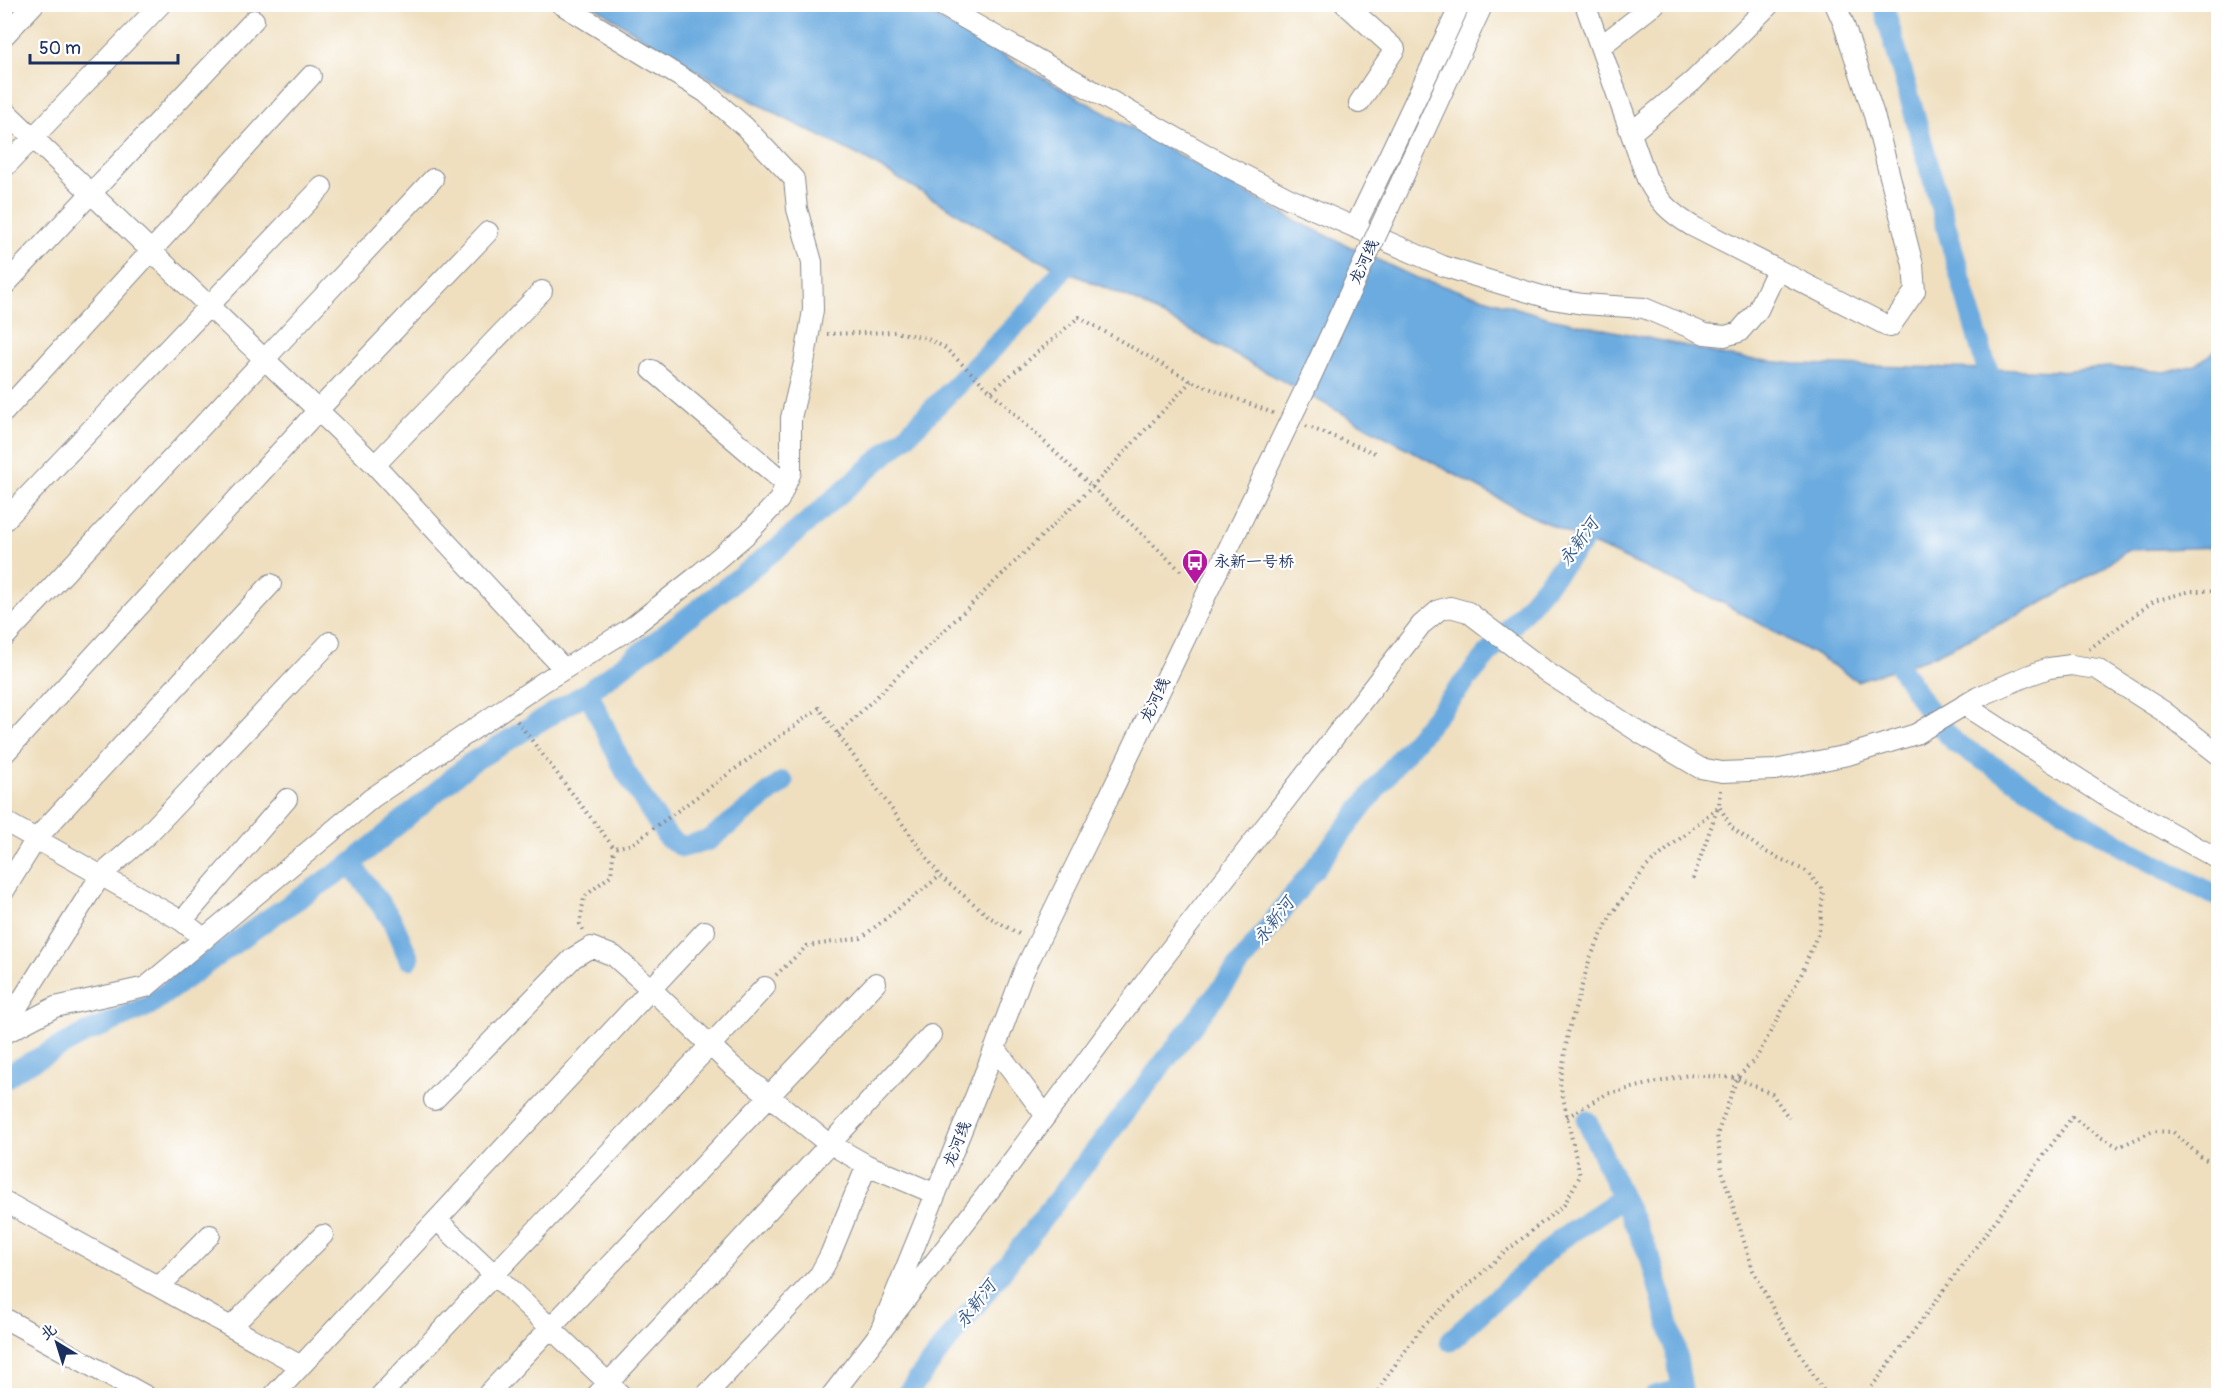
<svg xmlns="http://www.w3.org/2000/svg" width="2223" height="1400" font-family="Pangolin,'LXGW WenKai TC',sans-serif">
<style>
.water{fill:#6cabdf;stroke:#446d9e;stroke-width:1.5}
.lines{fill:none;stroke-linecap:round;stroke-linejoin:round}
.canal{stroke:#6cabdf;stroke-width:21}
.minor-casing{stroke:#85878e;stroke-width:22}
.path{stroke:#85878e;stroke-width:4;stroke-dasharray:1.5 4.5;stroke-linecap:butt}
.minor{stroke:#fff;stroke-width:20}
.minor-bridge-casing{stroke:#85878e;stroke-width:22;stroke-linecap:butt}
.minor-bridge{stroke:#fff;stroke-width:20}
.labels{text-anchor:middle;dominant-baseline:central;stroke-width:4.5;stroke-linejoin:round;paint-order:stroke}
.street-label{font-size:16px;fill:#1b2f5e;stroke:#fff}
.poi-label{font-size:16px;fill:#1b2f5e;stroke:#fff;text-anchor:start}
.water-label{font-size:18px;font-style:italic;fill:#375a8b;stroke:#fff}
</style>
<rect width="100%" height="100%" fill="#fff"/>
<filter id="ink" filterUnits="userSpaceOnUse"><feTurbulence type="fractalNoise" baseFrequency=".0167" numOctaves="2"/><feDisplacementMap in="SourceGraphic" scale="12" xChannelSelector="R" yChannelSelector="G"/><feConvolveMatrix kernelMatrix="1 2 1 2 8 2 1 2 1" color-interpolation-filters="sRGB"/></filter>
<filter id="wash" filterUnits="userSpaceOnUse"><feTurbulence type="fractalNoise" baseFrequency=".008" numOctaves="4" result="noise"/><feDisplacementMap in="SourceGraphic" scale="24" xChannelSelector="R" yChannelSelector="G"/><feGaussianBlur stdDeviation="1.35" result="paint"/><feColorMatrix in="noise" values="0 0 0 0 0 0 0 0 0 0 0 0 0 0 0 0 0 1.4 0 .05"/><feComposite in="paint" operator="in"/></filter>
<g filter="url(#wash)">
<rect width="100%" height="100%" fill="#efdfbf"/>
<path class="water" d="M593,5H914L1296,221L1414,277L1550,318L1677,344L1730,357L1795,364L2060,371L2109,367L2165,372L2196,365L2218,348V547L2127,550L2095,573L2031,609L1928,658L1857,681L1823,659L1725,604L1531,516L1134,300L1034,258L862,157L782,117L677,60Z"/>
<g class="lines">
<path class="canal" d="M1883,4L1969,307L1984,360L1998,397
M1895,639L1900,667L1923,703L1954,742L2127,849L2218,897
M588,692L625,771L668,838L683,847L709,840L783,782
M351,864L392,920L409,959
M4,1079L18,1069L84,1034L148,1006L271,917L351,864L469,764L588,692L679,624L781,545L905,437L1031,310L1079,248
M1587,1121L1650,1257L1675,1346L1683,1396
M1450,1341L1560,1240L1622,1198
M905,1396L1397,762L1589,534L1599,515
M1654,1396L1681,1390"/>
</g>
</g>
<g filter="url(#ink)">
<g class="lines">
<g class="minor-casing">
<path id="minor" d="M939,4L1228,167L1288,198L1443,266L1471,275L1552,299L1583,304L1644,308L1705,334L1725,336L1739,332L1758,310L1777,270
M1345,4L1395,49L1359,103
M1585,4L1647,179C1660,203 1669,212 1692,226L1890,327L1915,291L1913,265L1874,115L1843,22L1835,4
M4,36L34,4
M1601,46L1655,4
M4,110L375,465L564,669
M1631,133L1693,81L1770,4
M4,168L161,4
M1355,227L1461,4
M4,286L254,20
M652,370L786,484
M4,412L311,76
M375,465L542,291
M4,521L322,187
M4,638L433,179
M1964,705L2110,799L2218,859
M4,754L321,407L488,232
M4,821L182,921L205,939
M4,891L36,839L271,584
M182,921L287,799
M4,1028L101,875L147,835L330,642
M4,1034L55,1007L146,987L372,798L545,681L631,628L696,577L748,533L779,500L791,472V418L804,363L813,310L812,262L797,209L794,179L745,127L705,92L561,4
M995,1048L1046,1116
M434,1100L573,958L591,947L614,956L651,989L732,1066L825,1141L867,1165L936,1194
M4,1201L301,1366
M437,1220L622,1396
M159,1287L210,1235
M4,1318L146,1396
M231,1327L323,1235
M879,1334L1010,1164L1155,969L1421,625L1439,610L1450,607L1468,612L1548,673L1642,734L1700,768L1722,772L1775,770L1848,755L1916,734L1978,697L2027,676L2049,668L2071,665L2097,669L2163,711L2218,754
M273,1396L705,931
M380,1396L765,987
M486,1396L876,983
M596,1396L931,1035
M705,1396L820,1274L830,1255L867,1165
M831,1396L879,1334L995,1048L1023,973L1107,801"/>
</g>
<path class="path" d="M827,334L895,332L926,338L944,347L1181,571
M992,391L1079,317L1191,381L1273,413
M1306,426L1375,453
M2089,649L2154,601L2191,591H2218
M517,721L614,848L632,844L819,708L940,876
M838,734L1092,487L1191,381
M1720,790L1719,806L1732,828L1764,851L1806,871L1823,890L1820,928L1801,975L1757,1057L1737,1078L1717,1135L1722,1171L1753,1270L1780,1322L1827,1396
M1693,879L1718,807
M583,930L580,924L584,897L611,875L614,848
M776,975L807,946L861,938L940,876L991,918L1021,935
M1567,1117L1606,1094L1688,1075L1737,1078L1772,1094L1789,1118
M1376,1396L1383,1382L1422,1327L1504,1253L1564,1205L1580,1176L1560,1084L1568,1033L1590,958L1611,915L1646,867L1719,806
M1864,1396L1881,1375L2072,1117L2100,1137L2119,1147L2153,1131L2173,1132L2202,1158L2218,1165"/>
<use href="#minor" class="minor"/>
<g class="minor-bridge-casing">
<path id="minor-bridge" d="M1107,801L1308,383L1483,4"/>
</g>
<use href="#minor-bridge" class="minor-bridge"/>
</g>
</g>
<defs>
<g id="bus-pin" transform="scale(1.35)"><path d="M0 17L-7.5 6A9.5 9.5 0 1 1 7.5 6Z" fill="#b5179e" stroke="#fff"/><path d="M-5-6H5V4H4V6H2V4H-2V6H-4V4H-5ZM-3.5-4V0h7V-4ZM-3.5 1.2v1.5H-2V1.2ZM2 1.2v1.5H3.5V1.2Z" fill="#fff"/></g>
</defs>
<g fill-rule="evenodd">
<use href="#bus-pin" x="1195" y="562"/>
</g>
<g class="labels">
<g class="street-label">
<text transform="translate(1364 262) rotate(-65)">龙河线</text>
<text transform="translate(1155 700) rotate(-64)">龙河线</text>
<text transform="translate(957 1144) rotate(-68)">龙河线</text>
</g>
<g class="poi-label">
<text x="1214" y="562">永新一号桥</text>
</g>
<g class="water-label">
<text transform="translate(1579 542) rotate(-54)">永新河</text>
<text transform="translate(1274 921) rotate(-52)">永新河</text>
<text transform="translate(976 1304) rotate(-52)">永新河</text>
</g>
</g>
<rect width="2223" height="1400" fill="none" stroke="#fff" stroke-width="24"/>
<g transform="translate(57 1343) rotate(322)" stroke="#ffffff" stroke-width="4.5" paint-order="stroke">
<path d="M0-4.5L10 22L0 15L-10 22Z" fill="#1b2f5e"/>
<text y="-9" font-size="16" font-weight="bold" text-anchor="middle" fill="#1b2f5e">北</text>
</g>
<path d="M30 54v9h148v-9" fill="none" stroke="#1b2f5e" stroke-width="3"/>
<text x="39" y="54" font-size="18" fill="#1b2f5e" stroke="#ffffff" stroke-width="4.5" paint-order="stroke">50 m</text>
</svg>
